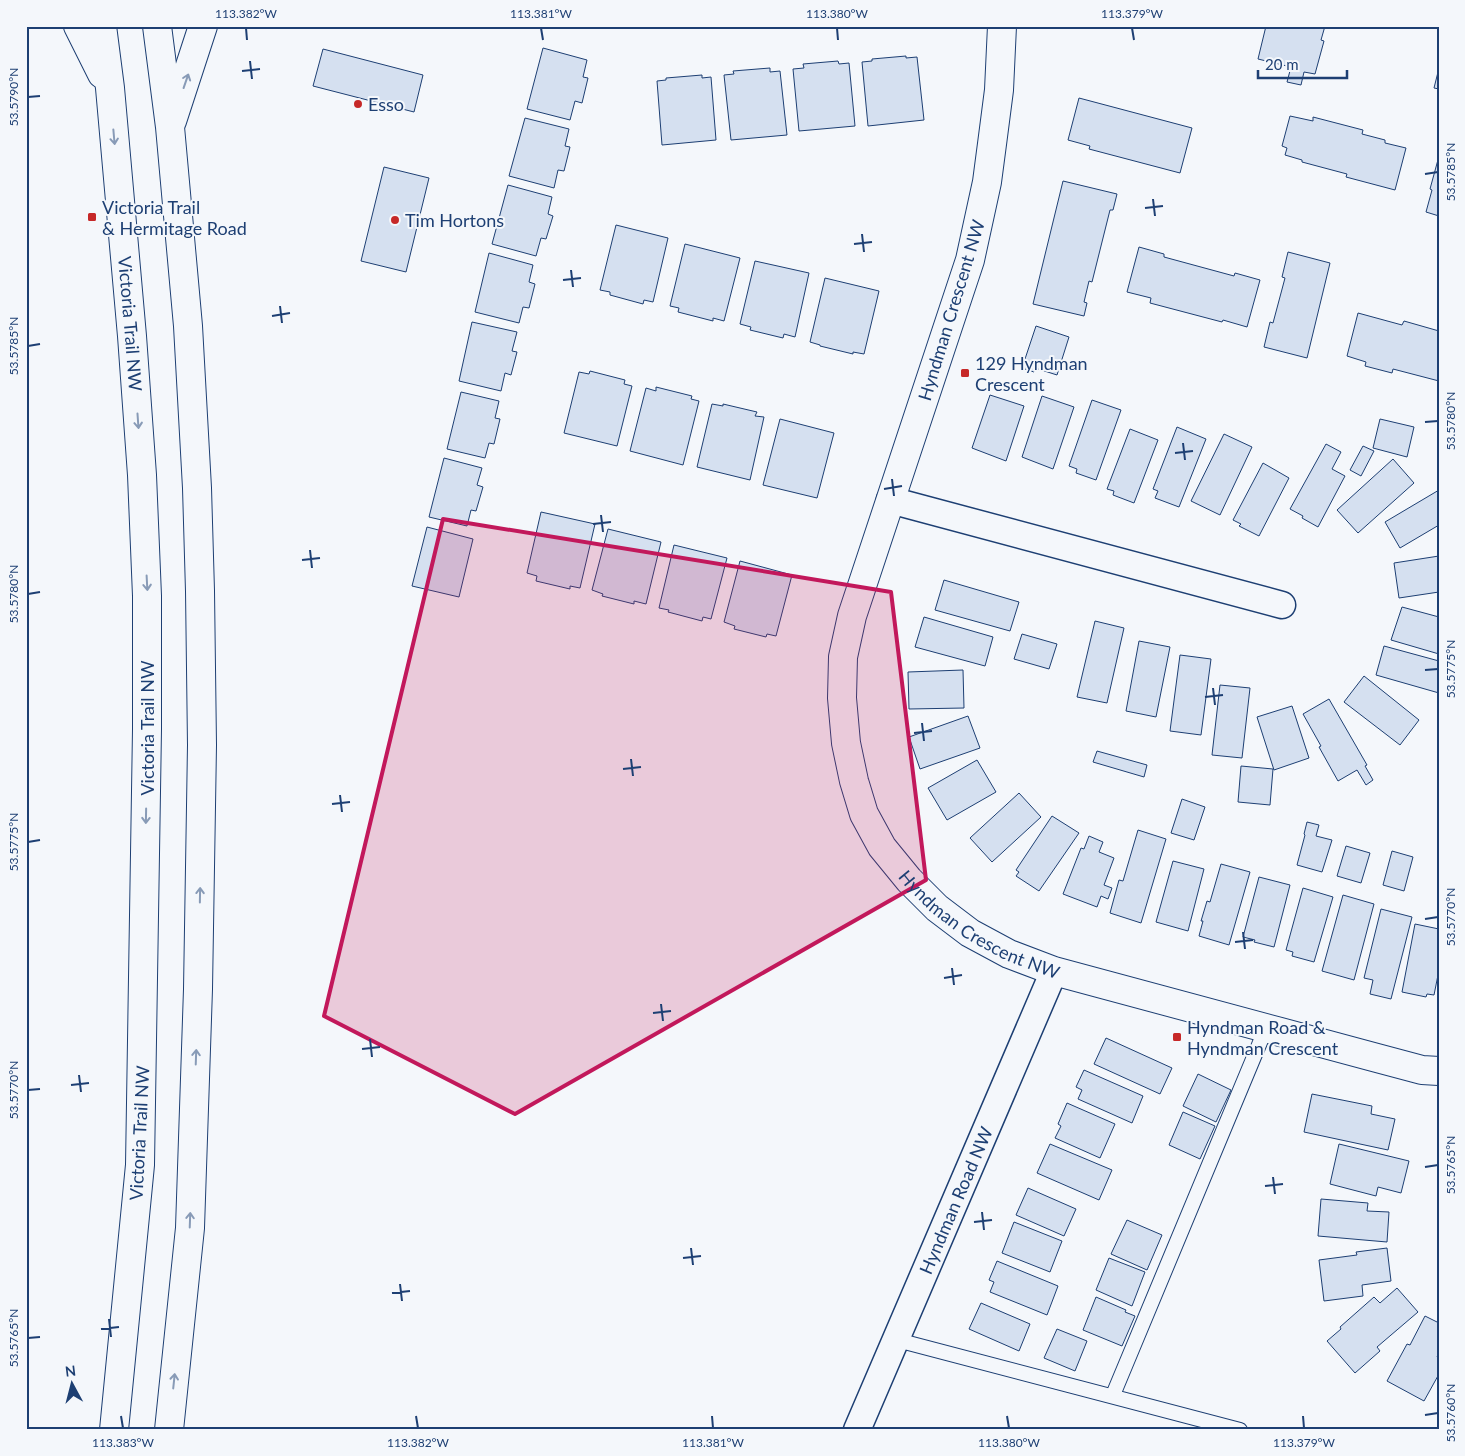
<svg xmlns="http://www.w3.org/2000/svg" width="1465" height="1456" font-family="Lato,sans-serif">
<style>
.building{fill:#d5e0f0;stroke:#1d3f73}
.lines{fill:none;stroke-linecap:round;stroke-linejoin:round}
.service-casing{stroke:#1d3f73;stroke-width:16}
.minor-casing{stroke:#1d3f73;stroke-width:29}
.tertiary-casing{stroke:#1d3f73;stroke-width:30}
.secondary-casing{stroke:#1d3f73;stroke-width:30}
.service{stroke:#f4f7fb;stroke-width:14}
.minor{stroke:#f4f7fb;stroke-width:26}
.tertiary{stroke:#f4f7fb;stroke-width:28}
.secondary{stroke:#f4f7fb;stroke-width:28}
.oneway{stroke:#889bb7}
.marked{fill:#c2185b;fill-opacity:0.2;stroke:#c2185b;stroke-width:4;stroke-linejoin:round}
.ticks{fill:none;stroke:#1d3f73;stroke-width:2}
.poi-dot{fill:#c62828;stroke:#f4f7fb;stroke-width:2}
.labels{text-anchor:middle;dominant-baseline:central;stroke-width:4;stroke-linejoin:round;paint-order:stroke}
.poi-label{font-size:18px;fill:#1d3f73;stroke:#f4f7fb;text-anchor:start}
.street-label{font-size:18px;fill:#1d3f73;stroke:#f4f7fb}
.neatline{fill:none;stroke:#1d3f73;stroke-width:2}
.ticks-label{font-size:12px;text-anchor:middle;fill:#1d3f73}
</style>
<rect width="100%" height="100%" fill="#f4f7fb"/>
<path class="building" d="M1266,26H1325L1321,40L1324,41L1315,74L1304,72L1301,85L1287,82L1291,67L1258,59Z
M543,48L587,60L583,77L588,78L582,103L575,101L570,120L527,109Z
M323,49L423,75L414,112L313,86Z
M906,56V58L917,57L924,120L868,126L862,62L872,61V59Z
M838,61L839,64L849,63L855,126L799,131L793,69L804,68L803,64Z
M770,68V72L780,71L787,135L731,140L724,75L734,74L733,71Z
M1439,68V89L1434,88Z
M702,75V78L711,77L716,140L662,145L657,81L666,80V78Z
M1079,98L1192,128L1180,173L1089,149L1090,146L1068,140Z
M1290,116L1313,121V117L1363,130L1362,134L1385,140V143L1406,148L1395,190L1346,177L1347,174L1302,162V160L1285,155L1287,148L1282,146Z
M525,118L569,129L565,146L570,147L564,171L558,170L554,188L509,176Z
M1439,156V216L1426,212L1432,190L1430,189Z
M384,167L429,178L406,272L361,261Z
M1063,181L1117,194L1113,210H1110L1092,282L1089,281L1084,302L1087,303L1084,316L1033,304Z
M508,185L552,197L548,214L553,216L546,239L541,238L536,256L492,244Z
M616,225L668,238L653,302L644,300L643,304L610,295V292L600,290Z
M685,244L740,258L724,321L713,318V321L678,312L679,308L670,306Z
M1139,247L1164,254V257L1234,276L1235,273L1260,280L1247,327L1223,320L1222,322L1150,303L1151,298L1127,292Z
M1288,252L1330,263L1307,358L1264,347L1270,322L1273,323L1285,278L1282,277Z
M489,253L533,265L529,282L535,284L529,308L523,307L519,323L475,312Z
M755,261L809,273L795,337L784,334L783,338L750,330L751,327L740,324Z
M825,278L879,291L864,354L853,352V354L820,346V345L810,342Z
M1358,313L1402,325L1404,321L1439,331V381L1393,369L1392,373L1365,366L1366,362L1347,356Z
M472,322L517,332L512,351L517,352L511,375L505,373L501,391L459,381Z
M1036,326L1069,337L1057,375L1035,368L1034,372L1022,368Z
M590,371L625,380L624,384L632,386L617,446L564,433L579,372L589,374Z
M656,387L692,396L691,399L699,401L683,465L630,451L646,388L656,391Z
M461,392L499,401L495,418L500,419L494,444L489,443L485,458L447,449Z
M990,395L1024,406L1006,461L972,448Z
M1042,396L1074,407L1053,469L1022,457Z
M1092,400L1121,410L1096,480L1076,473L1077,469L1069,466Z
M712,404L723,406V404L757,412L755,416L764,417L750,480L697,467Z
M780,419L834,433L817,498L763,485Z
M1380,419L1414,427L1407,457L1373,448Z
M1177,427L1206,439L1179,507L1155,498L1158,491L1153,489Z
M1130,429L1158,440L1134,503L1113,495L1114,491L1107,489Z
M1224,434L1252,447L1220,515L1191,501Z
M1326,444L1341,452L1332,469L1345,476L1318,527L1302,518L1303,516L1290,509Z
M1363,446L1374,451L1361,476L1350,470Z
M444,458L482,468L477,485L483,487L476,511L471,510L467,526L429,517Z
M1393,459L1414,483L1358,533L1337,510Z
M1263,463L1289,478L1259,536L1239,526L1241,524L1233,520Z
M1439,490V525L1400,548L1385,522Z
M541,512L595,524L580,588L570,586V589L536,581L537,576L527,573Z
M427,527L473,539L459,597L412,586Z
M608,529L661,542L646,604L634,601V604L602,596L603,594L592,590Z
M674,545L727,558L711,619L703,617L702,621L668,612L669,610L659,608Z
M1439,556V592L1399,598L1394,563Z
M740,561L792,575L776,636L767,634L766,637L734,629L735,626L724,622Z
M944,580L1019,602L1010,631L935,610Z
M1402,607L1439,617V654L1391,640Z
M924,617L993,637L985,666L915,647Z
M1095,621L1124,628L1107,703L1077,697Z
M1022,634L1057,644L1049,669L1014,659Z
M1139,641L1170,647L1156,717L1126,711Z
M1384,646L1439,661V693L1376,675Z
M1180,655L1211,659L1201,735L1170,731Z
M963,670L964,708L909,709L908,672Z
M1364,676L1419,720L1400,745L1344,702Z
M1220,685L1250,688L1242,758L1212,755Z
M1329,699L1367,765L1365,766L1373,780L1366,785L1357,770L1338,781L1319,747L1321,746L1303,714Z
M1292,706L1309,758L1274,770L1257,717Z
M968,716L980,748L920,769L909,737Z
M1097,751L1147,765L1144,777L1093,762Z
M977,760L996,792L947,820L928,788Z
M1241,766L1273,769L1270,805L1238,802Z
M1019,793L1041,817L992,862L970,838Z
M1182,799L1205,807L1194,840L1171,833Z
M1052,816L1079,833L1039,891L1016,876L1019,872L1016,870Z
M1307,822L1319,825L1316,836L1332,840L1322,872L1297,865L1305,835L1304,834Z
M1138,830L1166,839L1141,923L1110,913L1119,880L1123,881Z
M1089,836L1103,842L1099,852L1114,858L1104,885L1112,888L1108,899L1101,896L1097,907L1063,894L1081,848L1084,849Z
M1346,846L1370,853L1361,883L1337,876Z
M1392,851L1413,857L1404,891L1383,885Z
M1173,861L1204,869L1188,931L1156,922Z
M1221,864L1250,872L1229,945L1199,936L1203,921H1201L1207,901L1210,902Z
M1259,877L1290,885L1274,947L1254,942L1255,940L1243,937Z
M1303,888L1333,897L1314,962L1292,956L1293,952L1286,950Z
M1343,895L1374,904L1354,980L1322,971Z
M1381,909L1412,917L1391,999L1370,994L1373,980L1364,978Z
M1415,924L1439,929V970L1434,995L1427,994L1426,997L1402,992Z
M1106,1038L1172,1068L1160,1094L1094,1064Z
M1084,1070L1143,1096L1132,1123L1078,1099L1082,1090L1076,1087Z
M1198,1074L1231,1090L1216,1122L1183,1106Z
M1312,1094L1372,1106L1371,1114L1395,1119L1388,1150L1304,1132Z
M1067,1103L1115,1124L1100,1158L1055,1138L1061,1126L1058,1124Z
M1183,1112L1215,1126L1200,1159L1169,1145Z
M1050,1144L1112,1170L1099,1200L1037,1173Z
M1339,1144L1409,1161L1401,1193L1378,1187L1376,1196L1330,1184Z
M1028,1188L1076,1209L1064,1236L1016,1215Z
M1321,1199L1368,1203L1367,1211L1389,1212L1387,1242L1318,1236Z
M1127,1220L1162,1235L1147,1270L1111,1254Z
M1014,1222L1062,1241L1050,1272L1002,1253Z
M1387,1248L1391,1281L1362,1285L1363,1296L1324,1301L1319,1260L1357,1255L1356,1252Z
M1109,1258L1145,1272L1132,1306L1096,1290Z
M997,1261L1058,1286L1047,1315L990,1292L994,1282L989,1280Z
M1397,1288L1418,1312L1377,1347L1380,1351L1355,1373L1327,1341L1341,1329L1340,1327L1374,1297L1380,1303Z
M1096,1297L1126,1310L1125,1312L1135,1316L1122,1346L1083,1330Z
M981,1303L1030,1324L1019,1351L969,1329Z
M1425,1316L1439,1323V1353L1437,1357L1439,1358V1374L1424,1401L1387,1381L1407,1344L1410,1345Z
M1057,1329L1087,1341L1075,1371L1044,1358Z"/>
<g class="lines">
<g class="service-casing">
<path id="service" d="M897,1340L1240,1430
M1113,1395L1266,1028"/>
</g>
<g class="minor-casing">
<g id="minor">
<path d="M890,500L1282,605"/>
<path id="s1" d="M857,1430L1054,971"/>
</g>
</g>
<g class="tertiary-casing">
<g id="tertiary">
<path id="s2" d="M1002,26L999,90L992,144L987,182L970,260L852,616L843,657L842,698L846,743L854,781L864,814L882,847L909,880L937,908L970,933L1009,954L1054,971L1377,1058L1422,1070L1439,1071"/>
</g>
</g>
<g class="secondary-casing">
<g id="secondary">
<path d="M78,26L102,74"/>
<path id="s3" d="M102,26L110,88L132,336L142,475L147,596V729L140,1165L114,1430"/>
<path d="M157,26L170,127L188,326L197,488L200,591L202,745L198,989L190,1228L169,1430"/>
<path d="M172,121L203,26"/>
</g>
</g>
<use href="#service" class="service"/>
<use href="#minor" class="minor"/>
<use href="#tertiary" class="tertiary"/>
<use href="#secondary" class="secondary"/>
</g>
<defs><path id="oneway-shaft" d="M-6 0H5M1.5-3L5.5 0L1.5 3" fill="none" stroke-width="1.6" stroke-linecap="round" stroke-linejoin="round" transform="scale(1.25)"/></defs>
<g class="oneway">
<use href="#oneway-shaft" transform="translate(186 81) rotate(-71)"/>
<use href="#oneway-shaft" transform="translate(114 137) rotate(85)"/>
<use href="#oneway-shaft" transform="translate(138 421) rotate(86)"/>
<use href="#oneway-shaft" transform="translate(147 583) rotate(87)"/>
<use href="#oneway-shaft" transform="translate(146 816) rotate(91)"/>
<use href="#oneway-shaft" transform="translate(200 895) rotate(-89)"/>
<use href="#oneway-shaft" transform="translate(196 1057) rotate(-88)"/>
<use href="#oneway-shaft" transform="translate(190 1220) rotate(-88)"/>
<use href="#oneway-shaft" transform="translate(174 1381) rotate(-84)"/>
</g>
<path class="marked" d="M443,519L891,592L926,880L515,1114L324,1016Z"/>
<path class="ticks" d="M246,28L247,40M541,28L543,40M837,28L838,40M1132,28L1134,40M250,61L252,79M242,71L260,69M28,97L40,96M1425,174L1438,172M1153,199L1155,216M1145,208L1163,206M862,234L864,252M854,244L872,242M571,270L573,287M563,280L581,278M280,306L282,323M272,316L290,313M28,346L40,344M1425,422L1438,421M1183,443L1185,460M1175,453L1193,451M892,479L894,496M884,489L902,486M601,515L603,532M593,524L611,522M310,550L312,568M302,560L320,558M28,594L40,592M1425,670L1438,669M1213,688L1215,705M1205,697L1223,695M922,723L924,741M914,733L932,731M631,759L633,776M623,769L641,767M340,795L342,812M332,804L350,802M28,842L40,840M1425,919L1438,917M1243,932L1245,949M1235,942L1253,940M952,968L954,985M944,978L962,975M661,1004L663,1021M653,1013L671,1011M370,1039L372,1057M362,1049L380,1047M79,1075L81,1092M71,1085L89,1083M28,1090L40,1089M1425,1167L1438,1165M1273,1177L1275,1194M1265,1186L1283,1184M982,1212L984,1230M974,1222L992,1220M691,1248L693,1265M683,1258L701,1256M400,1284L402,1301M392,1293L410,1291M109,1319L111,1337M101,1329L119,1327M28,1338L40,1337M1425,1415L1438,1413M121,1416L123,1428M416,1416L418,1428M712,1416L713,1428M1007,1416L1009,1428M1303,1416L1304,1428"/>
<g class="poi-dot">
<circle cx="358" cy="104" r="5"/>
<rect x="87" y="212" width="10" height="10" rx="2.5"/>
<circle cx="395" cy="220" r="5"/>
<rect x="960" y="368" width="10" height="10" rx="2.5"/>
<rect x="1172" y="1032" width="10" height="10" rx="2.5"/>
</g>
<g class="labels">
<g class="poi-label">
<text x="368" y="104">Esso</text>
<text x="102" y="207">Victoria Trail<tspan x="102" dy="21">&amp; Hermitage Road</tspan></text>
<text x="405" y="220">Tim Hortons</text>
<text x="975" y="363">129 Hyndman<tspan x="975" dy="21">Crescent</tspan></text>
<text x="1187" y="1027">Hyndman Road &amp;<tspan x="1187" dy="21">Hyndman Crescent</tspan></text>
</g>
<g class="street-label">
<text transform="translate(951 310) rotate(-73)">Hyndman Crescent NW</text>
<text stroke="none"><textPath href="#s3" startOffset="299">Victoria Trail NW</textPath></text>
<text transform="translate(147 728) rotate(-90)">Victoria Trail NW</text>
<text stroke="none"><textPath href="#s2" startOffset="978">Hyndman Crescent NW</textPath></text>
<text transform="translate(139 1133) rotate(-87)">Victoria Trail NW</text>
<text stroke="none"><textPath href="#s1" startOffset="250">Hyndman Road NW</textPath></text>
</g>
</g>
<rect width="1465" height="1456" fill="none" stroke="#f4f7fb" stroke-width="55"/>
<g transform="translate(72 1384) rotate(353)" stroke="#f4f7fb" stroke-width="4" paint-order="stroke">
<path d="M0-4L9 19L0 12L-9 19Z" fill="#1d3f73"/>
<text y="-8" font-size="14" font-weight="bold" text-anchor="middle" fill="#1d3f73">N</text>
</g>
<path d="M1258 70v8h89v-8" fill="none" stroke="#1d3f73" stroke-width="2.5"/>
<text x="1265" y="70" font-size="15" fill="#1d3f73" stroke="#f4f7fb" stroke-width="4" paint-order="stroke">20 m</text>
<rect x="28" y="28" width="1410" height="1400" class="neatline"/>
<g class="ticks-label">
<text x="246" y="18">113.382°W</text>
<text x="541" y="18">113.381°W</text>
<text x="837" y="18">113.380°W</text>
<text x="1132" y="18">113.379°W</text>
<text transform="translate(14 97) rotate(-90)" y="4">53.5790°N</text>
<text transform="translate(1451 172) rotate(-90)" y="4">53.5785°N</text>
<text transform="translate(14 346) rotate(-90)" y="4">53.5785°N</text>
<text transform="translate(1451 421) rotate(-90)" y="4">53.5780°N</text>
<text transform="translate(14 594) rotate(-90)" y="4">53.5780°N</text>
<text transform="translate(1451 669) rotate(-90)" y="4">53.5775°N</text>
<text transform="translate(14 842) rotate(-90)" y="4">53.5775°N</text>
<text transform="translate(1451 917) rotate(-90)" y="4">53.5770°N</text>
<text transform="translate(14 1090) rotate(-90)" y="4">53.5770°N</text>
<text transform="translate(1451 1165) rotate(-90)" y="4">53.5765°N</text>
<text transform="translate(14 1338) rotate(-90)" y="4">53.5765°N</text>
<text transform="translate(1451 1413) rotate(-90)" y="4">53.5760°N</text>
<text x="123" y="1447">113.383°W</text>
<text x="418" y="1447">113.382°W</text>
<text x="713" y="1447">113.381°W</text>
<text x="1009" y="1447">113.380°W</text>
<text x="1304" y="1447">113.379°W</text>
</g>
</svg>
